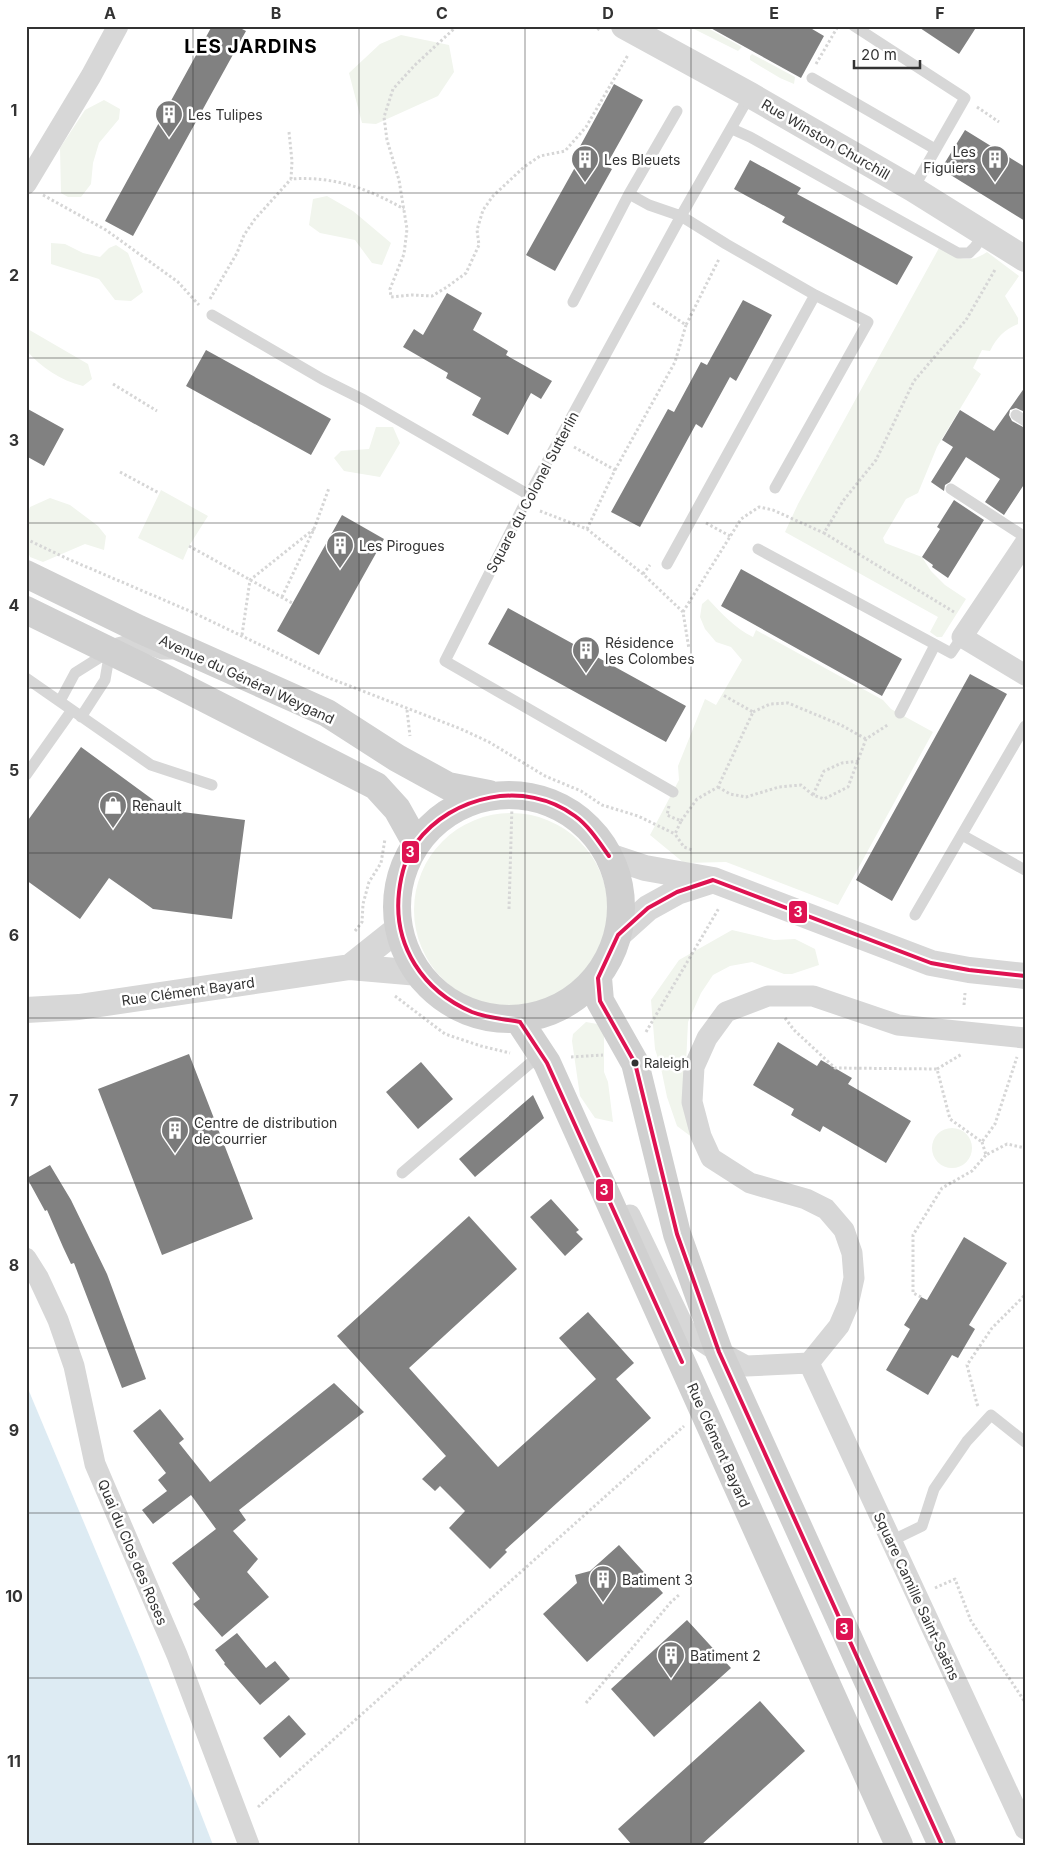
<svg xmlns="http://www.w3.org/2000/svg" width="1051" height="1871" font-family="Inter,sans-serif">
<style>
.green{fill:#f1f5ed}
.water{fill:#ddebf3}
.building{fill:#818181}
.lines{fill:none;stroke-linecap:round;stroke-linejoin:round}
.path{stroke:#d6d6d6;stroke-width:3;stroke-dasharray:2.5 2.5;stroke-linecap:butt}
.service{stroke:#d7d7d7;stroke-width:11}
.minor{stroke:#d7d7d7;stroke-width:21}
.tertiary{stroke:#d7d7d7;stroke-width:26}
.secondary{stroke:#d0d0d0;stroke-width:28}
.bus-1-casing{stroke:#fff;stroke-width:8}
.bus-1{stroke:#de1251;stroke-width:4}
.grid{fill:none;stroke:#333;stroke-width:1;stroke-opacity:0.55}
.bus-dot{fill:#333;stroke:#fff;stroke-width:2}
.labels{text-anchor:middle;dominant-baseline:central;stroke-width:5;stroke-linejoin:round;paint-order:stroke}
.bus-label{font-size:13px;fill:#333;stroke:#fff;text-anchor:start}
.poi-label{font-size:14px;fill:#333;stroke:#fff;text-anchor:start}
.street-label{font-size:14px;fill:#333;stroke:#fff}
.district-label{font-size:19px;font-weight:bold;letter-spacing:1px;fill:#000;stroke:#fff}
.line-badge{stroke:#fff;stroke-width:2}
.badge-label{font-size:14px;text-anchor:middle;font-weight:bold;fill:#fff}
.neatline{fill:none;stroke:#333;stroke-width:2}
.grid-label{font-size:16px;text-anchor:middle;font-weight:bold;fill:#333}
</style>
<rect width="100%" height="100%" fill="#fff"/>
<path class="green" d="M688,26H704L742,47L738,51Z
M401,35L449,45L454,72L438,96L376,124L362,123L349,73L380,44Z
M752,54L795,77L794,84L780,78L750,60V56Z
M104,100L120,109L119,119L99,143L93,163L91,184L81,197H68L61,193L60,148L85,110Z
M327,196L353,211L391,243L382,265L372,263L355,240L320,233L309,225L313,199Z
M51,243L65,244L83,253L100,257L109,248L116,245L128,253L143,292L131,301L115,300L99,279L51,264Z
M939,248C958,258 968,265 987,252L1019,276L1005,296L1018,318V324C1004,330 997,337 990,351L982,350L973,368L981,374L937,447L918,493L906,499L883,538L885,543L922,557L931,571L945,585L966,599L942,637H937L930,632L938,617L785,532L798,504Z
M26,328L88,364L92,379L83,386C60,380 42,368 26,350Z
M376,427H393L400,443L380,477L344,471L334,458L341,451L369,449Z
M161,490L208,516L189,546L183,560L138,538Z
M50,498L70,505L98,526L106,536L104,550L85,544L43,562L30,557C23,542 25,523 30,507Z
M708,599C722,614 735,628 753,637L756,630L883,700L891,709L933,732L838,905L726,862L684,863L650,835L679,780L678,766L705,699L716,705L742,660L731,647L716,642L705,629L700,617L702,604Z
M414 910a97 97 0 1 1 194 0a97 97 0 1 1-194 0Z
M732,930L774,940L795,939L815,949L819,965L792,974H784L752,962L730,966L713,975L701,993L688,1022L685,1085L697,1141L677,1126L667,1097L661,1068L655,1049L651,1000L679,960Z
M586,1022L597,1024L604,1031V1072L608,1082L613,1122L595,1118L580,1096L572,1041L573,1034Z
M932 1148a20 20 0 1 1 40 0a20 20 0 1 1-40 0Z"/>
<path class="water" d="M26,1384L141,1659L213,1845H26Z"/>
<path class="building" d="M212,26H236L246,31L133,236L105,221Z
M707,26H807L824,36L801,78Z
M917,26H977L959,54Z
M614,84L643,100L606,166L612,169L555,271L526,255L583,153L578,150Z
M965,130L1025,167V221L941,169Z
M750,160L801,188L797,194L913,257L897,285L782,222L785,217L734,189Z
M447,293L482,313L473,330L508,351L506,355L552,381L541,399L531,393L508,435L472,415L481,398L446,378L448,373L403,347L414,329L423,335Z
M743,300L772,315L736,381L730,377L702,428L696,424L640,527L611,512L668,409L674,412L701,362L707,365Z
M206,350L331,419L311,455L186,386Z
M1025,387V412L1016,408L1010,410L1009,415L1012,421L1025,428V483L1004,515L985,502L1000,479L966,457L950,482L945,485L944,491L931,482L953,447L942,440L960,410L994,431Z
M26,408L64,429L44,466L26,456Z
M954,500L984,520L948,578L932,567L933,565L922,557L940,529L937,527Z
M342,515L384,539L319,655L277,631Z
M741,569L902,659L882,696L721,606Z
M508,608L686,706L666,742L488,644Z
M970,674L1007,694L892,901L856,880Z
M81,747L167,810L245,820L232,919L153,909L109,878L80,919L26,880V823Z
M778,1042L817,1066L821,1060L852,1078L848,1084L911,1121L886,1163L823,1126L820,1132L791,1115L794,1109L753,1085Z
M189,1054L253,1219L162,1255L98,1089Z
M421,1062L453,1099L418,1129L386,1092Z
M533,1095L544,1118L475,1177L459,1159Z
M50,1165L71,1200L107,1274L146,1379L122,1388L74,1263L71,1264L63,1247L47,1210L45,1211L27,1178Z
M551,1199L579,1230L576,1232L583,1239L565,1256L530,1217Z
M469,1216L517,1269L409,1368L498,1467L596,1379L559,1338L588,1312L634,1363L616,1379L651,1418L505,1550L507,1552L490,1569L449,1528L465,1511L440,1486L435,1491L422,1479L446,1456L337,1336Z
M964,1237L1007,1263L969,1325L975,1329L958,1358L952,1355L928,1395L886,1370L910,1329L904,1325L921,1297L927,1300Z
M334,1383L364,1412L239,1510L246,1520L233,1531L258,1559L247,1572L269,1597L222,1637L193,1604L200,1599L172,1563L216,1529L191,1495L153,1524L142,1510L167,1491L158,1480L166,1473L133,1431L160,1409L184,1439L179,1443L210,1482Z
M619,1545L663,1593L587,1662L543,1614L577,1583L575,1575L590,1571Z
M687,1620L731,1668L654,1737L611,1689Z
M237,1633L266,1668L275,1661L290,1679L260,1705L224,1664L225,1663L215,1650Z
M760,1701L805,1751L701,1845H632L618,1829Z
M289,1715L306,1734L280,1758L263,1738Z"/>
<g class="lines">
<path class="path" d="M457,26L415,65L393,89L384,117L387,140L399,180L407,229L404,254L390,289L391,297L412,295L432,296L447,287L466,273L479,245L477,230L483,210L493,196L524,167L540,156L565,151L586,127L628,55
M593,26L600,30
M816,64L837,28
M977,107L999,122
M289,132L292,161L291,179C333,176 367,188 404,209
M43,195L106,230L178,282L199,305
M210,299L237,253L244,235L255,219L291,179
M653,303L686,325L719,259
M113,384L157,411
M574,447L615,470L587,529
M615,470L675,362L686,325
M120,472L159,493
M540,511L587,529L643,574L683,612L689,649
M706,523L730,536
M26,539L68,559L192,612L329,678L461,729L489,742L545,776L581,791L602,805L638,816L675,834
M189,546L292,603
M643,574L650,565
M282,597L314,529L329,488
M683,612L741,519L759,507L773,510L824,533
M954,612L824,533L843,501L876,460L914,381L966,320L996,268
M242,635L250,580L314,529
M407,710L410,736
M753,712L770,704L788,703L841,725L866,739
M718,787L730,794L746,797L779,787L801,785L813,795L824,799L848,787L866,739L889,724
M813,795L824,771L842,763L859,761
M669,806L667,815L681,821L675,834L684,847L692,850
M681,821L697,799L718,787L753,712L723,695
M509,909L512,805
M355,931L362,922L363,904L369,882L381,863L385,839
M395,996L445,1034L481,1046L510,1053
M964,1005L965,993
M785,1018L794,1030L835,1068L937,1069L950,1119L982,1142L995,1124L1017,1057
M646,1032L719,908
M571,1057L603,1055
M937,1069L962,1054
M982,1142L986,1155L1007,1144L1025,1148
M921,1297L913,1293V1235L942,1188L972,1171L986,1155
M978,1406L977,1404L967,1365L992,1328L1025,1295
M935,1588L955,1579L971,1621L1025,1702
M586,1703L671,1602L680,1594
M258,1807L684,1426"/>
<path class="service" d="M854,26L965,98L913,189
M812,78L935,149
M732,129L750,137L958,253H969L975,247L984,234
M629,194L649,205L681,216L726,244L815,295L667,564
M573,302L629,194L677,111
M212,315L322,379L364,400L529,495
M1016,415L1025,421
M775,488L868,322L815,295
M951,489L1025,537
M758,549L951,653L962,637
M26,678L151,765L212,785
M60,701L75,673L110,651L117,643L125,641L162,654H171
M900,713L935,645
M81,717L105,680L110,651
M26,775L72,710
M673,792L445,661L529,495L681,216L750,95
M962,835L1025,870
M915,915L1025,726
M402,1173L541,1054
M891,1541L922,1526L934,1489L967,1441L991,1415L1025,1442"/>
<path class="minor" d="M26,184L91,76L118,26
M1025,543L962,637L1025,675
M630,1215L686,1331L709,1346L746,1366L809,1363L839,1326L848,1305L854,1278L852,1253L844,1230L826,1209L806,1199L750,1183L711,1158L701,1136L692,1102L694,1067L707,1038L726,1012L768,996H813L898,1025L1025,1038
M26,1258L38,1277L58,1320L74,1366L95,1464L177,1655L249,1845
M809,1363L1025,1829"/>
<path class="tertiary" d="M624,26L750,95L913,189L1025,259
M609,856L645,868L713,880L931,963L969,970L1025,976
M618,935L648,908L677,892L711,881
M350,967L399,928
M26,1010L79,1007L350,967L419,973"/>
<path class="secondary" d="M26,574L139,629L327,713L397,758L448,786L489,794
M26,610L157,674L376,786L397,809L416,843
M397 907a112 112 0 1 1 224 0a112 112 0 1 1-224 0Z
M598,978L600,1001L635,1063L677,1234L719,1352L942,1845
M520,1022L547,1063L899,1845"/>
<g class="bus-1-casing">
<path id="bus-1" d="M520,1022L547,1063L682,1362
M520,1022C504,1019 487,1018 472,1012C423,991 393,946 399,892C401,875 406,856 416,843C452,795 525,779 575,816C589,826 599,842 609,856
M942,1845L719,1352L677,1234L635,1063L600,1001L598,978L618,935L648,908L677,892L713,880L931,963L969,970L1025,976"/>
</g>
<use href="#bus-1" class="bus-1"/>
</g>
<path class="grid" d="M193,26V1845M359,26V1845M525,26V1845M691,26V1845M858,26V1845M26,193H1025M26,358H1025M26,523H1025M26,688H1025M26,853H1025M26,1018H1025M26,1183H1025M26,1348H1025M26,1513H1025M26,1678H1025"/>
<defs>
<g id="building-pin" transform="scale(1.4375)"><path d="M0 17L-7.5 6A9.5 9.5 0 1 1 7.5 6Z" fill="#7a7a7a" stroke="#fff"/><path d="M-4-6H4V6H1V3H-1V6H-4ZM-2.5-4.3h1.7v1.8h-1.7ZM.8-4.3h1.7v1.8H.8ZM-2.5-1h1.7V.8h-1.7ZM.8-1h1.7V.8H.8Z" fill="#fff"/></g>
<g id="shop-pin" transform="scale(1.4375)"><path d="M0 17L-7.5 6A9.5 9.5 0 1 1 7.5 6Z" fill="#7a7a7a" stroke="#fff"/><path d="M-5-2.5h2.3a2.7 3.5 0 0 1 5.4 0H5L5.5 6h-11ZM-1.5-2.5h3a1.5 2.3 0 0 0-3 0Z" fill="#fff"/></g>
</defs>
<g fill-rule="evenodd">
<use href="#building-pin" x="169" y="114"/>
<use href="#building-pin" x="585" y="159"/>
<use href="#building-pin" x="995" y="159"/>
<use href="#building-pin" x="340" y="545"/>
<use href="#building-pin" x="586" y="650"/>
<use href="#shop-pin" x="113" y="805"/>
<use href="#building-pin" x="175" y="1130"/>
<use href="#building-pin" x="603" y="1579"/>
<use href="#building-pin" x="671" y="1655"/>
</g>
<circle class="bus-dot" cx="635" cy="1063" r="4.5"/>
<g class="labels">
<g class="bus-label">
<text x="644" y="1063">Raleigh</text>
</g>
<g class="poi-label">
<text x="188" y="114">Les Tulipes</text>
<text x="976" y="151" text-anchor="end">Les<tspan x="976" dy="16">Figuiers</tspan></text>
<text x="604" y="159">Les Bleuets</text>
<text x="359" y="545">Les Pirogues</text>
<text x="605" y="642">Résidence<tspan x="605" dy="16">les Colombes</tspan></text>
<text x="132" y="805">Renault</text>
<text x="194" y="1122">Centre de distribution<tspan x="194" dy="16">de courrier</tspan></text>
<text x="622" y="1579">Batiment 3</text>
<text x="690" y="1655">Batiment 2</text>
</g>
<g class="street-label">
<text transform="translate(826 139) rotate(30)">Rue Winston Churchill</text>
<text transform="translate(532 492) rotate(-62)">Square du Colonel Sutterlin</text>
<text transform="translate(247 679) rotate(25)">Avenue du Général Weygand</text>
<text transform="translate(188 991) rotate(-8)">Rue Clément Bayard</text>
<text transform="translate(719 1445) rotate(66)">Rue Clément Bayard</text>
<text transform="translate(133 1552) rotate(67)">Quai du Clos des Roses</text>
<text transform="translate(917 1596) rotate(65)">Square Camille Saint-Saëns</text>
</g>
<g class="district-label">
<text x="251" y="46">LES JARDINS</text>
</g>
</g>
<g class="line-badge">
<rect x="401" y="840" width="19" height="24" rx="5" fill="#de1251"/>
<rect x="788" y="900" width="20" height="24" rx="5" fill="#de1251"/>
<rect x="595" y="1178" width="19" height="24" rx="5" fill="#de1251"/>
<rect x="835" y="1617" width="19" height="24" rx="5" fill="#de1251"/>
</g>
<g class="badge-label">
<text x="410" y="857">3</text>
<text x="798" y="917">3</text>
<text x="604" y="1195">3</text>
<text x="844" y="1634">3</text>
</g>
<rect width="1051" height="1871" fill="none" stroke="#ffffff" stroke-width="55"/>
<path d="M854 60v8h66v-8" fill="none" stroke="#333333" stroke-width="2.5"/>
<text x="861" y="60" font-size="15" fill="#333333" stroke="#ffffff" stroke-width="4" paint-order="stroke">20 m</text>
<rect x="28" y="28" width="996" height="1816" class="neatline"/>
<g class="grid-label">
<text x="110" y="19">A</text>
<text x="276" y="19">B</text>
<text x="442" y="19">C</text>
<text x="608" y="19">D</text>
<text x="774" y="19">E</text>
<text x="940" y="19">F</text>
<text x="14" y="116">1</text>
<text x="14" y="281">2</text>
<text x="14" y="446">3</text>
<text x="14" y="611">4</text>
<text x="14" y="776">5</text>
<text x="14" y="941">6</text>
<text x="14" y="1106">7</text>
<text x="14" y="1271">8</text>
<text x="14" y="1436">9</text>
<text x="14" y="1602">10</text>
<text x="14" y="1767">11</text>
</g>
</svg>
